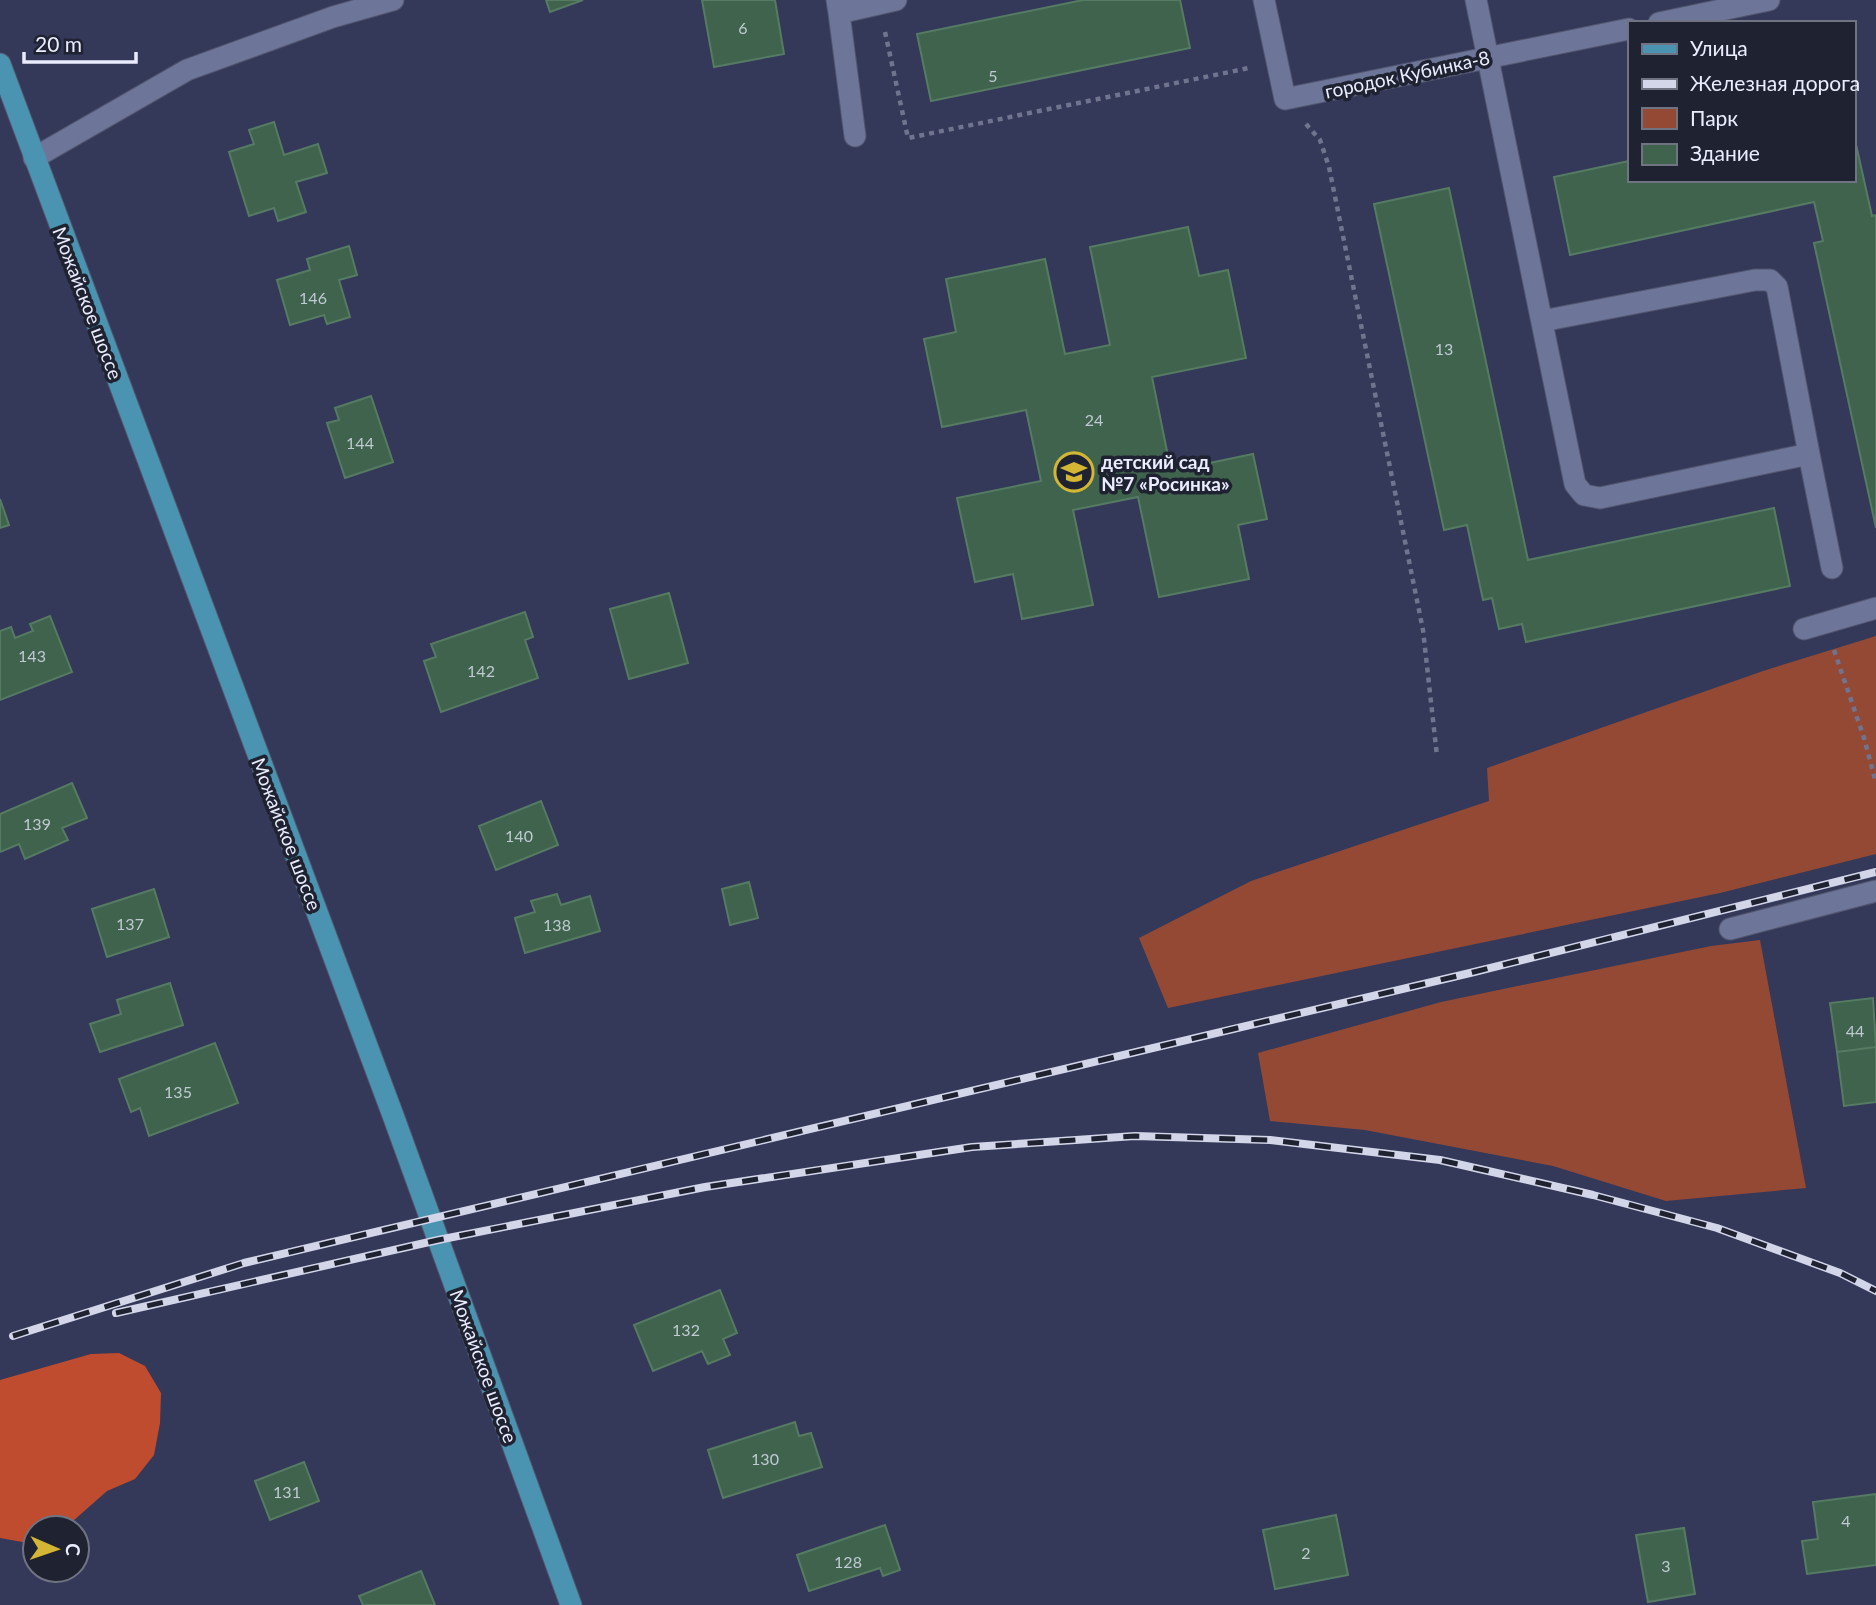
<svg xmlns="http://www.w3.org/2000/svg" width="1876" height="1605" font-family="Lato,sans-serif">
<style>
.green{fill:#944935}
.forest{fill:#bf4c2e}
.building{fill:#3f634c;stroke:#567b63;stroke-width:2}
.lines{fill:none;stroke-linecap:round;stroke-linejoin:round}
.minor-casing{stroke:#52556f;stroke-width:23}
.major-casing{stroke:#52556f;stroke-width:23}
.path{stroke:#70748f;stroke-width:4.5;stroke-dasharray:5 5;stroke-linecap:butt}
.minor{stroke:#6d7598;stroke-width:21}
.major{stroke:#4b94b1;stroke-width:21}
.rail-casing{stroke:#d3d6e9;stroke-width:8}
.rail{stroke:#1f2230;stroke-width:5;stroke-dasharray:16;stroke-linecap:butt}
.labels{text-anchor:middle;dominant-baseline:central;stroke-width:7;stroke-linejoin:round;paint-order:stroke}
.number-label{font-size:16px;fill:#bfcad2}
.street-label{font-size:19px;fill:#eaedfe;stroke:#1f2230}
.poi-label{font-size:19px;font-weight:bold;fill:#eaedfe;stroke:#1f2230;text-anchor:start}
</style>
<rect width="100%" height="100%" fill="#343959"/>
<path class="green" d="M1876,636V854L1720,893L1168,1008L1139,938L1251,881L1489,801L1487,768L1763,671Z
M1760,940L1806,1188L1666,1201L1553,1166L1365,1130L1270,1121L1258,1053L1441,1002L1711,946Z"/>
<path class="forest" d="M119,1353L145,1366L161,1393L160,1423L154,1455L135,1479L107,1491L65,1528H35V1541L28,1543L0,1538V1380L91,1354Z"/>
<path class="building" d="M546,0H583L550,12Z
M702,0H775L784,54L714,67Z
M1083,0H1180L1190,48L931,101L917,34Z
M274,122L284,155L318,144L327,173L296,182L306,212L278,221L274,208L249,216L229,152L254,144L249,130Z
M1853,131L1872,216L1876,215V528L1814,243L1823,241L1814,202L1570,255L1554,177L1629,161V180H1853Z
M1449,188L1528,560L1774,508L1790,586L1526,642L1522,624L1499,629L1492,598L1483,600L1467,525L1444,530L1374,204Z
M1188,227L1199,276L1228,270L1246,358L1152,377L1171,471L1253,454L1267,519L1238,525L1249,579L1159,597L1138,497L1073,510L1093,605L1022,619L1013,574L975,582L957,498L1041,481L1026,410L942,427L924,339L956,332L946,279L1045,259L1065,354L1110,345L1090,247Z
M349,246L357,275L339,280L350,317L327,324L324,315L290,325L277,280L310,270L307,259Z
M371,396L393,462L345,478L327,423L339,420L335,408Z
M0,499L9,525L0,528Z
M669,593L688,663L629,679L610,609Z
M525,612L533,637L525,640L538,678L441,712L424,661L436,657L431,644Z
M50,616L72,672L0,700V631L11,627L15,638L33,631L30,624Z
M72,783L87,818L62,828L68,840L25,859L19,844L0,852V814Z
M541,801L558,845L496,870L479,826Z
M749,882L758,918L730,925L722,889Z
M154,889L169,937L107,957L92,909Z
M557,894L561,905L590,896L600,931L525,953L515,918L535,912L531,901Z
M170,983L183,1025L100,1052L90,1024L121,1014L117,1000Z
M1873,998L1876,1047L1837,1052L1830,1003Z
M215,1043L238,1103L149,1136L140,1108L131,1112L119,1079Z
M1876,1047V1102L1844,1106L1837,1052Z
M720,1290L737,1333L723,1339L730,1355L708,1364L702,1351L653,1371L634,1325Z
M795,1422L799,1436L811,1433L822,1467L723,1498L708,1450Z
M304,1462L319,1501L270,1520L255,1481Z
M1876,1494V1565L1807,1574L1802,1541L1818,1539L1813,1502Z
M1336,1515L1348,1575L1275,1589L1263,1530Z
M885,1525L900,1570L883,1576L880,1568L809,1591L797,1555Z
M1684,1528L1695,1594L1648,1602L1636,1535Z
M421,1571L435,1605H363L359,1596Z"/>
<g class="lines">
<g class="minor-casing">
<path id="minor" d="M837,0L839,13L896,0
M1264,0L1285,99L1629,29
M1476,0L1575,484L1584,495L1600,498L1809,454L1777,287L1770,280H1755L1542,321
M839,13L855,136
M1659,23L1769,0
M34,158L187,70L333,17L393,0
M1809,454L1832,568
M1804,629L1876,608
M1730,929L1876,891"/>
</g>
<g class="major-casing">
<path id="major" d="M0,64L394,1118L571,1605"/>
</g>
<path class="path" d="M885,32L908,138L1249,68
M1306,124L1320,140L1329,167L1423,630L1437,756
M1834,650L1864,738L1876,783"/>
<use href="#minor" class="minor"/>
<use href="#major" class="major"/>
<g class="rail-casing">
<path id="rail" d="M116,1313L438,1240L705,1187L972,1147L1135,1136L1270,1140L1440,1160L1593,1195L1717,1228L1840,1273L1876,1291
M13,1336L244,1263L1470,973L1876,872"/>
</g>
<use href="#rail" class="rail"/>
</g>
<defs>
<g id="school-ring" transform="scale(2.0125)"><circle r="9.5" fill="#1f2230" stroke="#d4b635" stroke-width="1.5"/><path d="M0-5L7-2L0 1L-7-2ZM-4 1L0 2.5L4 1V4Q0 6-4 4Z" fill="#d4b635"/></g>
</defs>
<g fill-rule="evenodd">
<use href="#school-ring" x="1074" y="472"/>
</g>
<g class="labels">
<g class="number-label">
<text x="743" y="27">6</text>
<text x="993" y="75">5</text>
<text x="313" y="297">146</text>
<text x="1444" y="348">13</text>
<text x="1094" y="419">24</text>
<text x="360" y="442">144</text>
<text x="32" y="655">143</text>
<text x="481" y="670">142</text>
<text x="37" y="823">139</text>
<text x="519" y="835">140</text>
<text x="130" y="923">137</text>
<text x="557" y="924">138</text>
<text x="1855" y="1030">44</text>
<text x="178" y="1091">135</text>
<text x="686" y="1329">132</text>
<text x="765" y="1458">130</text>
<text x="287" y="1491">131</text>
<text x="1846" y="1520">4</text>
<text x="1306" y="1552">2</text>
<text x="848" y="1561">128</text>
<text x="1666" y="1565">3</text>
</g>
<g class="street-label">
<text transform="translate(1407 74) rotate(-12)">городок Кубинка-8</text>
<text transform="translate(88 303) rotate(69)">Можайское шоссе</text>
<text transform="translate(287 834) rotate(69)">Можайское шоссе</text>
<text transform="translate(484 1366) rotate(70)">Можайское шоссе</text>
</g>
<g class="poi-label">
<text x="1101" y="461">детский сад<tspan x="1101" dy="22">№7 «Росинка»</tspan></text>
</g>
</g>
<rect x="1628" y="21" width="228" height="161" fill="#1f2230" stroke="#707382" stroke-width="2"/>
<rect x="1642" y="44" width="35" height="10" fill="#4b94b1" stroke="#707382" stroke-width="2"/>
<text x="1690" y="56" font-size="21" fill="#eaedfe">Улица</text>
<rect x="1642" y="79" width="35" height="10" fill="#d3d6e9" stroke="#707382" stroke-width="2"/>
<text x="1690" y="91" font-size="21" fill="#eaedfe">Железная дорога</text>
<rect x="1642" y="108" width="35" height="21" fill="#944935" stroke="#707382" stroke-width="2"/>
<text x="1690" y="126" font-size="21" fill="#eaedfe">Парк</text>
<rect x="1642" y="144" width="35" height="21" fill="#3f634c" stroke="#707382" stroke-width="2"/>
<text x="1690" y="161" font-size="21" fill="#eaedfe">Здание</text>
<g transform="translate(56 1549) rotate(92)"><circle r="33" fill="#1f2230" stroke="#707382" stroke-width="2"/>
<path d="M0-5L12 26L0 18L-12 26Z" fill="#d4b635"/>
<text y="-10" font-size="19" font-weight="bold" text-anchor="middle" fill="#eaedfe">С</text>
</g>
<path d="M24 52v10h112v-10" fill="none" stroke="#eaedfe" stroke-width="3.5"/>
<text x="35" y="52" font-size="21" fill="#eaedfe" stroke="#1f2230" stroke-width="5" paint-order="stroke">20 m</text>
</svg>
